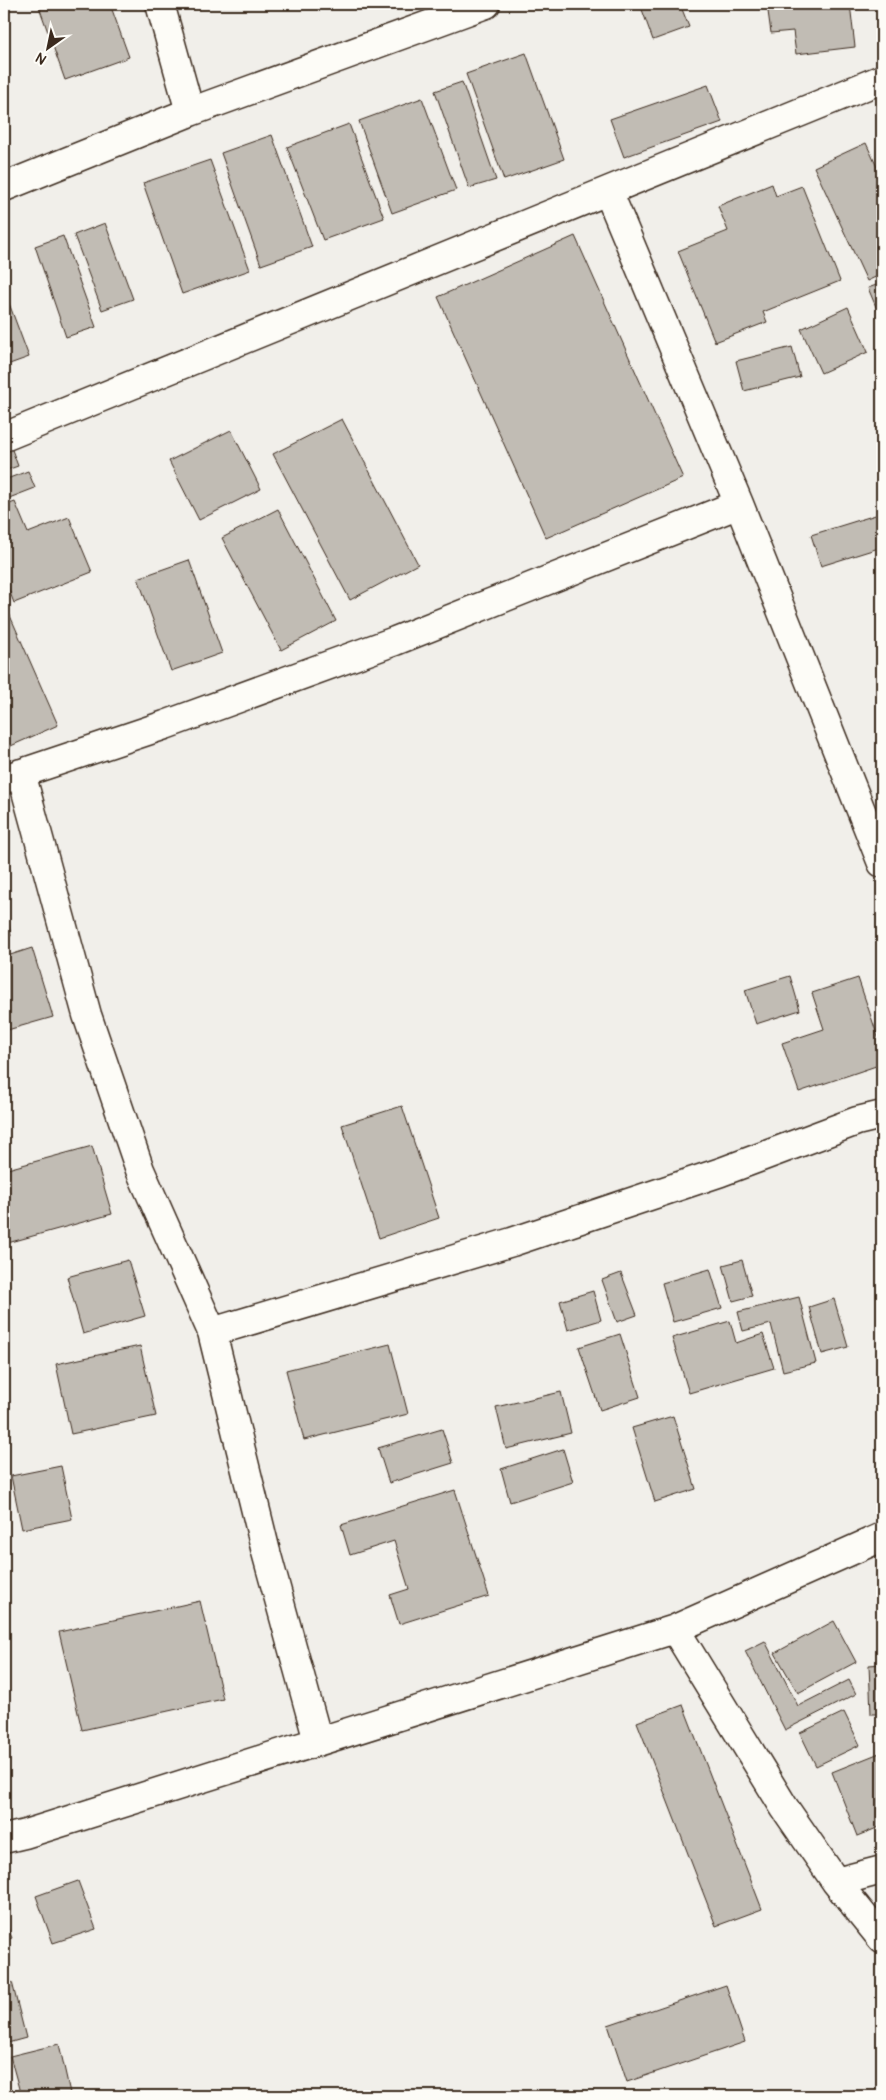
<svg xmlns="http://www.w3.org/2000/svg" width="886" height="2100" font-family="Pangolin,sans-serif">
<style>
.building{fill:#c1bcb4;stroke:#3b2a1e}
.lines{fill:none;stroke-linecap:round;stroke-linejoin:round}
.minor-casing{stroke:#3b2a1e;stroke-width:31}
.minor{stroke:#fdfcf7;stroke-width:28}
</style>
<rect width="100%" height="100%" fill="#f1efea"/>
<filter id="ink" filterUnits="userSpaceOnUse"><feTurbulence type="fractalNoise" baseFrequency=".02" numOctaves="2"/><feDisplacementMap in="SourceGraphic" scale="10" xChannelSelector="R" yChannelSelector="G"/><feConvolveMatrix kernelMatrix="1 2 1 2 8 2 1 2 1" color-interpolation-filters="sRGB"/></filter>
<g filter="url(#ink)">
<path class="building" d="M38,4H110L129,57L65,80Z
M640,4H680L689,27L653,40Z
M767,4H850L855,47L796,54L793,31L771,33Z
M526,53L564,159L504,180L466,74Z
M462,82L496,180L469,188L435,91Z
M708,85L722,122L624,157L610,119Z
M422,98L456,190L392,213L359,121Z
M349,124L384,218L323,240L287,147Z
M272,135L312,247L261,265L221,153Z
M866,143L882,178V274L867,281L814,167Z
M210,160L250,270L182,294L143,183Z
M772,184L776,196L802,186L840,281L763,312L767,322L715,342L678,251L728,231L718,206Z
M105,223L133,299L102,310L74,235Z
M63,236L96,327L66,337L35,246Z
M575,236L683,478L546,538L438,297Z
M882,283V321L868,288Z
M4,290L29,357L4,366Z
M848,307L868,352L821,373L801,329Z
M792,347L800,377L744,391L736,361Z
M882,378V398L877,380Z
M342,419L418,564L350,600L273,454Z
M231,430L261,489L199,520L169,461Z
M11,447L18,466L4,471V450Z
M28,471L35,488L4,500V480Z
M15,502L28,533L69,517L92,572L14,603L4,577V506Z
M278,509L336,621L281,650L222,538Z
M882,513V547L821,566L811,535Z
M189,560L222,653L171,671L138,578Z
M4,602L58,725L4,749Z
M4,901L11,936L4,937Z
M32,948L53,1017L4,1031V957Z
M790,976L800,1010L756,1024L745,990Z
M858,978L882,1049V1064L799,1092L782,1043L824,1029L812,993Z
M402,1106L439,1218L379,1238L342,1125Z
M92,1146L112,1214L4,1244V1170Z
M128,1260L145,1316L83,1334L67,1277Z
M742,1260L752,1296L733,1301L723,1265Z
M710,1269L722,1308L673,1322L662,1283Z
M621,1273L637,1315L617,1322L602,1280Z
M593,1291L601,1320L568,1330L560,1301Z
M799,1297L816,1363L783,1371L771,1324L743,1331L738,1312Z
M834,1299L848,1347L822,1354L809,1307Z
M730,1321L736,1343L763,1334L774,1368L689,1393L672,1338Z
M620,1334L640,1397L600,1410L579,1347Z
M390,1344L408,1414L304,1440L286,1370Z
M140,1346L156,1416L71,1434L56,1364Z
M561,1392L571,1433L506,1449L496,1407Z
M673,1416L696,1489L655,1502L632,1428Z
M442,1429L453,1463L389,1483L378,1448Z
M563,1449L573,1482L510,1502L501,1469Z
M61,1466L72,1519L22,1529L11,1476Z
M455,1490L489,1596L399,1624L390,1595L409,1589L394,1541L350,1555L341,1525Z
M200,1601L223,1699L82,1730L59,1632Z
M834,1621L856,1662L798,1693L775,1653Z
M765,1641L798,1706L849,1680L856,1694L785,1730L745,1651Z
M882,1664V1714H871L869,1665Z
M683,1705L762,1909L716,1926L637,1722Z
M844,1712L860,1745L816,1766L800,1733Z
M882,1752V1826L857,1836L832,1772Z
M78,1881L96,1929L53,1943L36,1896Z
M4,1919L12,1938L4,1941Z
M12,1982L26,2038L4,2044V1984Z
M726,1985L745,2042L627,2082L608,2025Z
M59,2044L70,2093L56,2096H21L10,2056Z
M4,2076L9,2096H4Z"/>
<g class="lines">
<g class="minor-casing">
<path id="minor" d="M160,4L190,112
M4,187L190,112L486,4
M608,191L739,504L882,863
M4,437L882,79
M21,773L87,1015L140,1170L212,1332L266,1552L318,1741
M4,779L165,725L395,641L739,504
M212,1332L512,1242L721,1172L857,1121L882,1115
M675,1629L784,1807L836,1882L882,1939
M4,1839L25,1834L675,1629L882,1537
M836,1882L882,1870"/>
</g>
<use href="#minor" class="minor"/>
</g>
</g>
<rect width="886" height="2100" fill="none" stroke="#fdfcf7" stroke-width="20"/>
<rect x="10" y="10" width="866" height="2080" fill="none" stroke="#3b2a1e" stroke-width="2" filter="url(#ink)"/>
<g transform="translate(48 48) rotate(213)" stroke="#fdfcf7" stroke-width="4" paint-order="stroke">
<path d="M0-4L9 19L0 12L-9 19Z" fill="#3b2a1e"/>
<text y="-8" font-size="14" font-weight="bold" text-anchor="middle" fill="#3b2a1e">N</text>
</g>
</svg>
